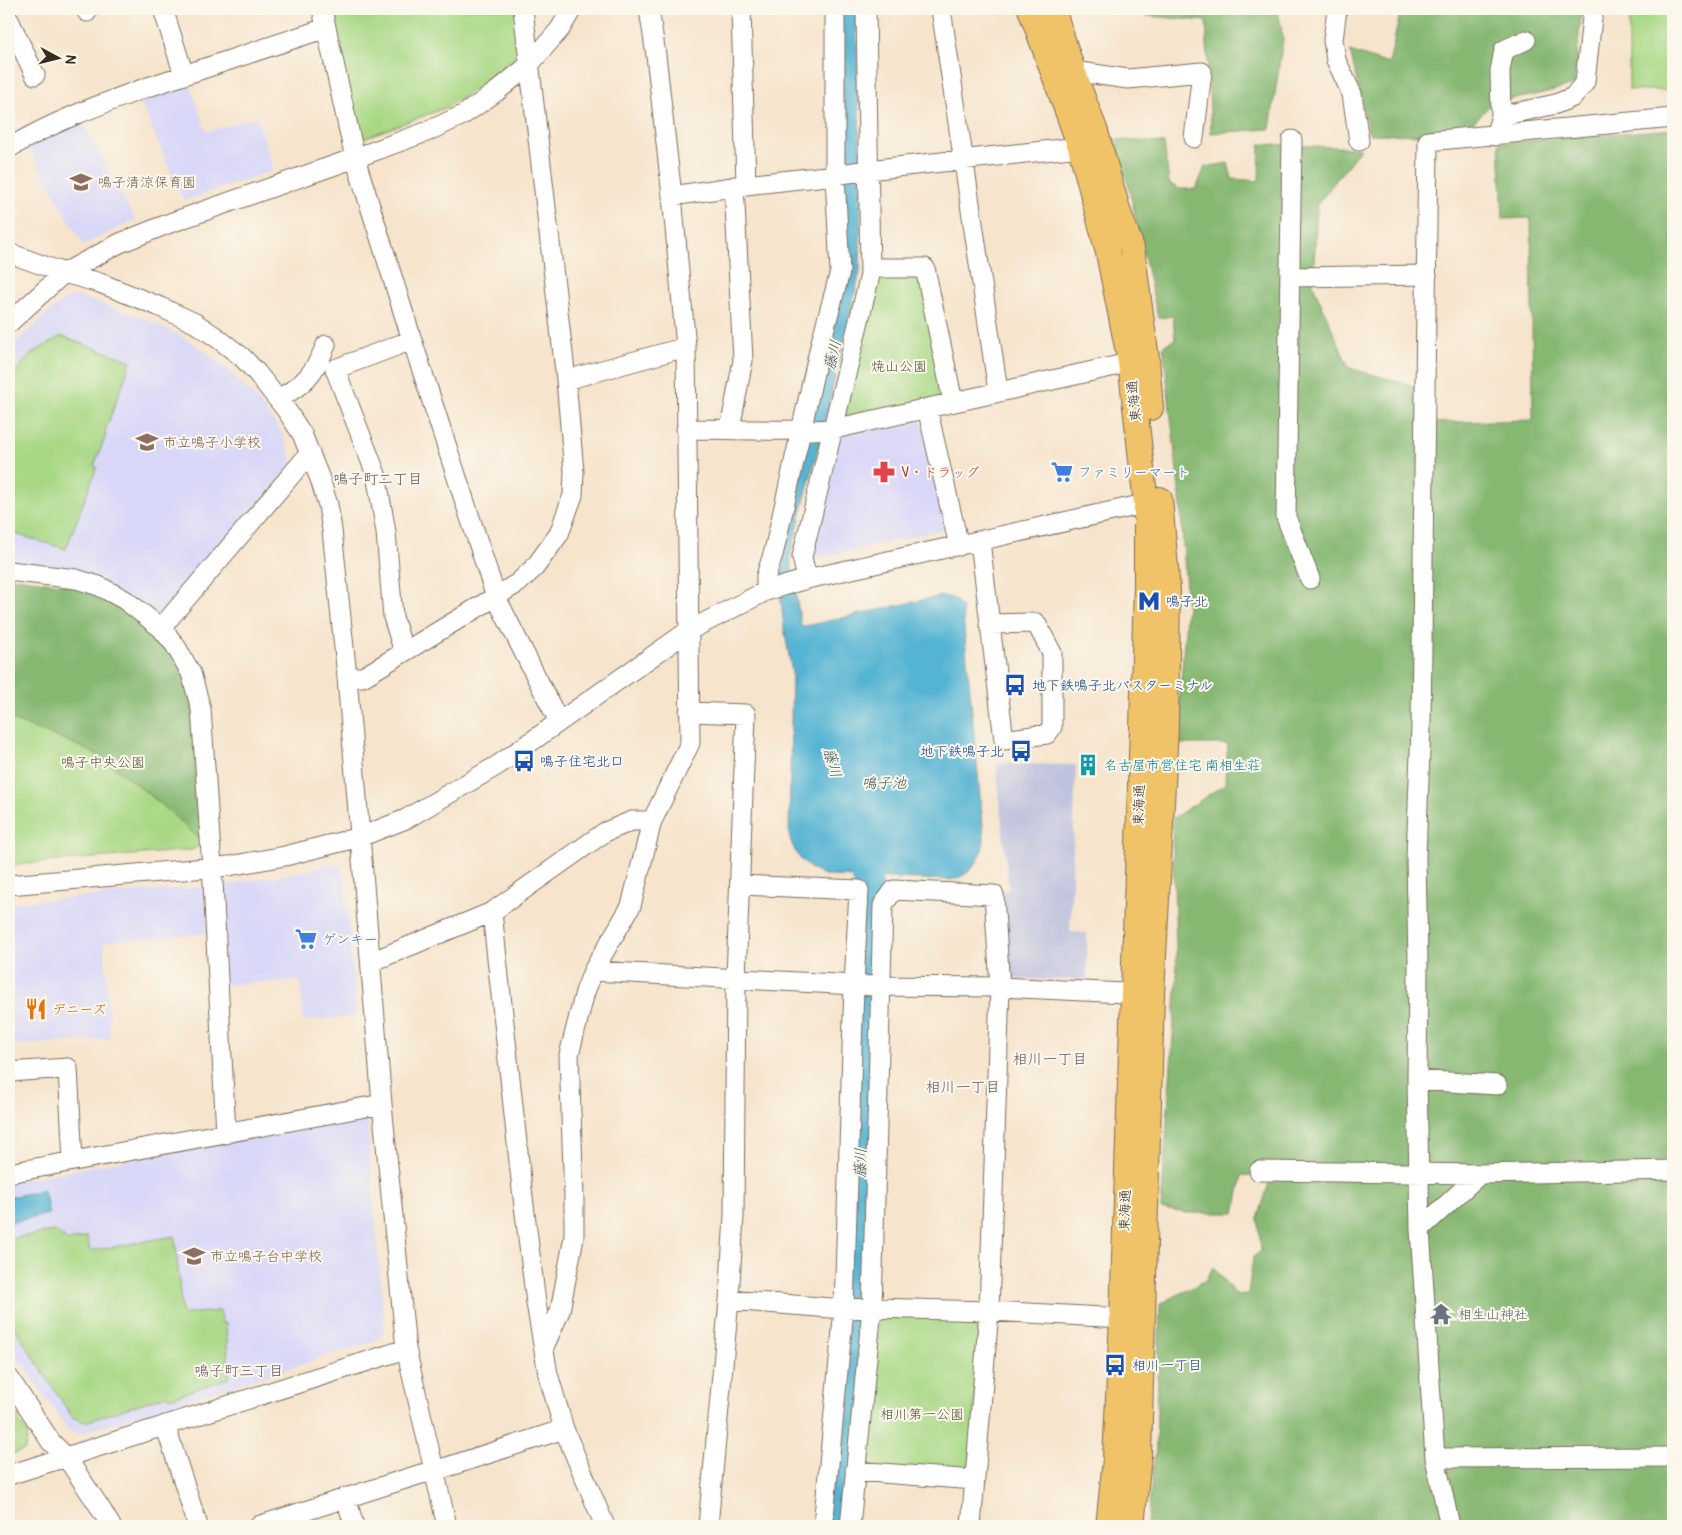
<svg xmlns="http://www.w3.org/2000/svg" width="1682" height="1535" font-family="Pangolin,'Klee One',sans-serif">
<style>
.built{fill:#d8d7f8}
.industrial{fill:#bfc2dd}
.green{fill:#a9d885;stroke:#728152}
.forest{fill:#86b872;stroke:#607148}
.water{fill:#55b4d3;stroke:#486f78}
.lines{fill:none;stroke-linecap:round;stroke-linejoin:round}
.river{stroke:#55b4d3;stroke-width:29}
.minor-casing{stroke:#7c6b5b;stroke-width:21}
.major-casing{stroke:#7c6b5b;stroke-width:26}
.minor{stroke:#fff;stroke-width:19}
.major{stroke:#f0c369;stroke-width:24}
.labels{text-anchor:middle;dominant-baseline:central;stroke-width:4;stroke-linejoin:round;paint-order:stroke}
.education-label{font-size:14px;fill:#785e54;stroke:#fbf7ec;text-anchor:start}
.park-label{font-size:14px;fill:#565638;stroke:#fbf7ec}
.street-label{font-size:14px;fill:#3b2a1e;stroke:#fbf7ec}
.health-label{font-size:14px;fill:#be3a42;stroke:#fbf7ec;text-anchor:start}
.shop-label{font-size:14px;fill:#366cbe;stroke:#fbf7ec;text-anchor:start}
.transit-label{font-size:14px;fill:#164399;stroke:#fbf7ec;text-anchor:start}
.culture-label{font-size:14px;fill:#0d838f;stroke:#fbf7ec;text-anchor:start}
.food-label{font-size:14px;fill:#c56008;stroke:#fbf7ec;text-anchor:start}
.worship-label{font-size:14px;fill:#5b616d;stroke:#fbf7ec;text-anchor:start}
.water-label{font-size:15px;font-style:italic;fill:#445a5d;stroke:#fbf7ec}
.neighbourhood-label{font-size:15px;fill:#635462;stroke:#fbf7ec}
</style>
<rect width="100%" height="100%" fill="#fbf7ec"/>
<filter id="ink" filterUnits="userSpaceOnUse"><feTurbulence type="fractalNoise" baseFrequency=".02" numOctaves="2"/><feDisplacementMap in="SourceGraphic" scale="10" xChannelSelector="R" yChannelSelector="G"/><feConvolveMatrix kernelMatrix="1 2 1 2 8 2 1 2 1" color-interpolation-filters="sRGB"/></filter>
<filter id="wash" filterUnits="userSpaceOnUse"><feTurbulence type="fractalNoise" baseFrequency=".0096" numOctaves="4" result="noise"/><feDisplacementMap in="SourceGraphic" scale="20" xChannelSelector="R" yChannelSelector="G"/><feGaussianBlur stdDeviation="1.12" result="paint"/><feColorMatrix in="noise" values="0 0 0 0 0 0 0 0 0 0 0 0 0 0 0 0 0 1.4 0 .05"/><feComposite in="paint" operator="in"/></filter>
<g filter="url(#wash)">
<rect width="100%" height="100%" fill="#f6e4cc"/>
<path class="built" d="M189,81L206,132L257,117L274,170L184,201L138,97Z
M81,119L135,220L83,245L27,145Z
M78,296L148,320L179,335L203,350L227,369L259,402L279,429L291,456L292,464L164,615L157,616L9,564V349L46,315L67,298Z
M920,417L950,522L945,529L817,558L810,554L836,442L844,433Z
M334,863L344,871L357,1016L303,1021L300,980L225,985L219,890L224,885L300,872Z
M201,887L206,892L208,933L104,942L110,1039L9,1046V903Z
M360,1117L367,1122L385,1330L378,1340L79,1434L69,1431L9,1345V1182Z"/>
<path class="industrial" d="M996,763L1076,765L1070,932L1087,933V980L1015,979L1009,973L1003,891L1009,890Z"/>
<path class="green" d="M329,9H516L521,48L519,53L502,68L475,89L445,108L364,138L357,134Z
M1629,9H1673V90H1629Z
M877,276L923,277L943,398L850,420L845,412Z
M61,336L131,361L104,434L106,435L94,466L97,467L66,549L9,532V379L31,354Z
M9,577L204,843L192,850L9,865Z
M55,1231L68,1241L87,1237L90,1251L175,1236L182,1314L220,1311L222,1324L226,1323L229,1378L170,1398L167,1395L85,1422L72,1417L9,1319V1239Z
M887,1314L976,1321L980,1327L970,1468L962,1474L872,1467L865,1460L879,1317Z
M9,1406L28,1435L25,1450L9,1455Z"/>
<path class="forest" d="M1148,9H1278L1283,39L1270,129L1211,133L1206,21L1147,16Z
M1401,9H1582L1574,82L1577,84L1535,95L1492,103L1473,123L1428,135L1369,134L1350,51L1389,64Z
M1673,129V1526H1164L1147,1523L1156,1446L1160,1304L1206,1280L1213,1267L1236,1295L1248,1294L1253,1257L1261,1251L1258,1218L1269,1183L1263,1176L1242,1175L1235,1213H1187L1161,1209L1177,978L1172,819L1225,784L1228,744H1176L1187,605L1180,497L1163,346L1175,339L1173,316L1158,318L1128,184L1110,139L1164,143L1169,183L1179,189H1196L1205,167L1228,163L1232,179L1259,181L1260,144L1361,148L1317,205L1313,285L1349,368L1418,387L1419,423L1533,420L1531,218L1503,219L1499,143Z
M9,577L75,586L99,593L132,612L169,647L191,690L204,843L160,803L100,756L70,742L9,719Z"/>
<path class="water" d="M841,9H856L861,181L860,272L824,424L790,557L801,627L941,596L953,598L962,608L984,837C983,858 973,874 952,880L829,876C807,871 795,857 789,835L792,672L784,628L777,563L847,271Z
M44,1190L49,1214L9,1223V1197Z"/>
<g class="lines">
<path class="river" d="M838,1526L857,1317L866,999L868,883L855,839"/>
</g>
</g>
<g filter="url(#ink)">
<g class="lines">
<g class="minor-casing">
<path id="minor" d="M85,9L87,12
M163,9L184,75
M322,9L355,158L412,340L496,597L559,722
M741,9L746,185
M941,9L998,391
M1337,9L1333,40L1336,60L1352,94L1359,141
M9,20L35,75
M1073,71L1128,79L1202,72L1194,138
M1501,116L1500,71L1504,50L1526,40
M1495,136L1501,116L1556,104L1573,97L1585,82L1593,9
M1292,140L1286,517L1310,579
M9,148C54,121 99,105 148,87C207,67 267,48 326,28
M672,196L746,185L835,175L868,170L1080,147
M9,253L64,273L100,283L158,306L195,323L216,337L242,357L257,373L287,411L302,434L320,479L328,505L332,530L347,677L382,1104L406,1349L447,1526
M870,268H925L953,402
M1291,277L1427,275
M9,323L64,273L120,243L170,223L355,158L426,132L463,115L496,92L529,65L560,29L572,9
M566,380L686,347
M278,399C305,384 314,374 326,345
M927,408L959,546
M686,429C735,429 784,432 834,429L1142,360
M730,429L743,360L734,186
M980,541L1004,740L1047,734L1052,727V653L1036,623L989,624
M9,571L76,579L99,586L125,600L161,628L175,645L191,673L201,709L213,882L226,1134
M807,579L802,557L870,275L866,9
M766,591V576L774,551L821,342L840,272L835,175V9
M161,628L310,453
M404,652L393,617L386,532L376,474L335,369L412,340
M347,677H363L518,583L535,567L559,534L573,495L574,472L566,380L523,9
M689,712L746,714L736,978L734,1216L729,1300L708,1526
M9,885L229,866L285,856L360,837L406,819L498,765L688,631L766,591L807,579L1158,501
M740,885L859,890L854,985L844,1309L823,1526
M492,912L522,1189L536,1303L548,1374L564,1429L605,1526
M371,962L492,912L605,832L632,821H652
M593,971L874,986L1000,987L1146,994
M9,1072L68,1068L73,1161
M1417,1080L1497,1085
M1259,1171L1480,1174L1673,1170
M9,1173L382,1104
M1420,1229L1480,1174
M729,1300L844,1309L872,1308L989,1311L1122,1318
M544,1347L560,1311L574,1237V1199L569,1055L585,992L593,971L631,906L652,821L690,743L686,347L672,196L656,55L649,9
M9,1378L51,1442L66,1457L99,1506L111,1526
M165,1425L198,1526
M1435,1458L1673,1457
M855,1471L975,1480
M9,1475L406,1349
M346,1497L354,1526
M258,1526L421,1474L435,1471L564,1429
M850,1526L872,1308L883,905L894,890L994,895L1000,987L989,1311L971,1526
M1450,1526L1435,1458L1420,1229L1417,1080L1418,965L1416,857L1421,727L1428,141L1673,118"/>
</g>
<g class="major-casing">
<path id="major" d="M1030,9L1080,147L1108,253L1130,362L1146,504V583L1142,727L1122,1318L1115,1459L1108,1526
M1053,9L1073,71L1096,132L1119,213L1132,248L1147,359L1151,408
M1132,1526L1139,1456L1152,994L1166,727L1168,591L1160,499"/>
</g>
<use href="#minor" class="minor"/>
<use href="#major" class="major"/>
</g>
</g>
<defs>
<g id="school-bare" transform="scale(1.725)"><path d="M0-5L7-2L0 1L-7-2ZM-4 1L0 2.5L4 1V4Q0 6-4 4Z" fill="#8d6e63" stroke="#fbf7ec" stroke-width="2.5" paint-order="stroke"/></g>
<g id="pharmacy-bare" transform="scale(1.725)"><path d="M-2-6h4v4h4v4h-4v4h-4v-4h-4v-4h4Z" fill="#e0444e" stroke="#fbf7ec" stroke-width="2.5" paint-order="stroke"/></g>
<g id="supermarket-bare" transform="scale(1.725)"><path d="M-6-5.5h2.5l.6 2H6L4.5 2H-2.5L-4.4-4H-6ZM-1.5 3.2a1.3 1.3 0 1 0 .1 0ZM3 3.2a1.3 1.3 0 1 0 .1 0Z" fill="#3f7fe0" stroke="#fbf7ec" stroke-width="2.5" paint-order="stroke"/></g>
<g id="metro-bare" transform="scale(1.725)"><path d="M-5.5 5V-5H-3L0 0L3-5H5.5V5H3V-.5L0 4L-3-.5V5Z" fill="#1a4fb4" stroke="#fbf7ec" stroke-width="2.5" paint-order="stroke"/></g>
<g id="bus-bare" transform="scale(1.725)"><path d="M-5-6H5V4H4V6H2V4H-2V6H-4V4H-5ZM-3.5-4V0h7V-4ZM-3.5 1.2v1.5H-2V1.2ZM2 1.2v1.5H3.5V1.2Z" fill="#1a4fb4" stroke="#fbf7ec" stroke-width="2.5" paint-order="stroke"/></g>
<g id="building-bare" transform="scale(1.725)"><path d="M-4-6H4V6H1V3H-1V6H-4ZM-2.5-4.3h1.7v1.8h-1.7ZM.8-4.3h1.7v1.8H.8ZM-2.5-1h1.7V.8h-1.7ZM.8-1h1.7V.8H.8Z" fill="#0f9aa8" stroke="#fbf7ec" stroke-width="2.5" paint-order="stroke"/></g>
<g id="restaurant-bare" transform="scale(1.725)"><path d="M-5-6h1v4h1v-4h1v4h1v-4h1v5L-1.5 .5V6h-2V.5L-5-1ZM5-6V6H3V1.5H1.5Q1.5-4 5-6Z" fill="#e8710a" stroke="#fbf7ec" stroke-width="2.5" paint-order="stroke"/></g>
<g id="temple-bare" transform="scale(1.725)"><path d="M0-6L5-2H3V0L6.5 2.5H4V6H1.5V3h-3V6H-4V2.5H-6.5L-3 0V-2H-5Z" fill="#6b7280" stroke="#fbf7ec" stroke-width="2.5" paint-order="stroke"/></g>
</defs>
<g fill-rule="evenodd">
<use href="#school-bare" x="81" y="182"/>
<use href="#school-bare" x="147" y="442"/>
<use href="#pharmacy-bare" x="884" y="472"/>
<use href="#supermarket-bare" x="1062" y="472"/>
<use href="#metro-bare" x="1149" y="601"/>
<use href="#bus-bare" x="1015" y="685"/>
<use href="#bus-bare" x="1021" y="751"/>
<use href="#bus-bare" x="524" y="761"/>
<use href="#building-bare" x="1088" y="765"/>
<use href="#supermarket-bare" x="306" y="939"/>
<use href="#restaurant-bare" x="36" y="1009"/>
<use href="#school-bare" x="194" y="1256"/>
<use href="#temple-bare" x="1441" y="1314"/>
<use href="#bus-bare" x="1115" y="1365"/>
</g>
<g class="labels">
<g class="education-label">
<text x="98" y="182">鳴子清涼保育園</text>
<text x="163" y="442">市立鳴子小学校</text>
<text x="210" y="1256">市立鳴子台中学校</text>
</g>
<g class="park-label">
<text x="899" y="366">焼山公園</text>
<text x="103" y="762">鳴子中央公園</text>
<text x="922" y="1414">相川第一公園</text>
</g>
<g class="street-label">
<text transform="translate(1134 401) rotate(-96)">東海通</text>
<text transform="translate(1139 805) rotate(-88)">東海通</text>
<text transform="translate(1125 1210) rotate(-88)">東海通</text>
</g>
<g class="health-label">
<text x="901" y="472">V・ドラッグ</text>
</g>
<g class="shop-label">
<text x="1078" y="472">ファミリーマート</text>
<text x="322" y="939">ゲンキー</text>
</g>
<g class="transit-label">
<text x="1166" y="601">鳴子北</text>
<text x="1032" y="685">地下鉄鳴子北バスターミナル</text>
<text x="1004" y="751" text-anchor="end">地下鉄鳴子北</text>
<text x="540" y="761">鳴子住宅北口</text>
<text x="1132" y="1365">相川一丁目</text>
</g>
<g class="culture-label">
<text x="1104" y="765">名古屋市営住宅 南相生荘</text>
</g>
<g class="food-label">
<text x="52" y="1009">デニーズ</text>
</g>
<g class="worship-label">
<text x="1458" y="1314">相生山神社</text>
</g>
<g class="water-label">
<text transform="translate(833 355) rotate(-77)">藤川</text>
<text transform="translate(832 763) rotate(74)">藤川</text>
<text x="884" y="783">鳴子池</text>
<text transform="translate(861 1163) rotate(-89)">藤川</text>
</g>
<g class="neighbourhood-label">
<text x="378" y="479">鳴子町二丁目</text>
<text x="1050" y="1059">相川一丁目</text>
<text x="963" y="1087">相川一丁目</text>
<text x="239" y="1371">鳴子町三丁目</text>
</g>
</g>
<rect width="1682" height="1535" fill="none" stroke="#fbf7ec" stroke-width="30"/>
<g transform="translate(58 58) rotate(97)" stroke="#fbf7ec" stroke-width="4" paint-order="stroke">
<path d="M0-4L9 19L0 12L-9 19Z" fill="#3b2a1e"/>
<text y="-8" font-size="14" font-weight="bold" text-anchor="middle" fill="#3b2a1e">N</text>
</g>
</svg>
